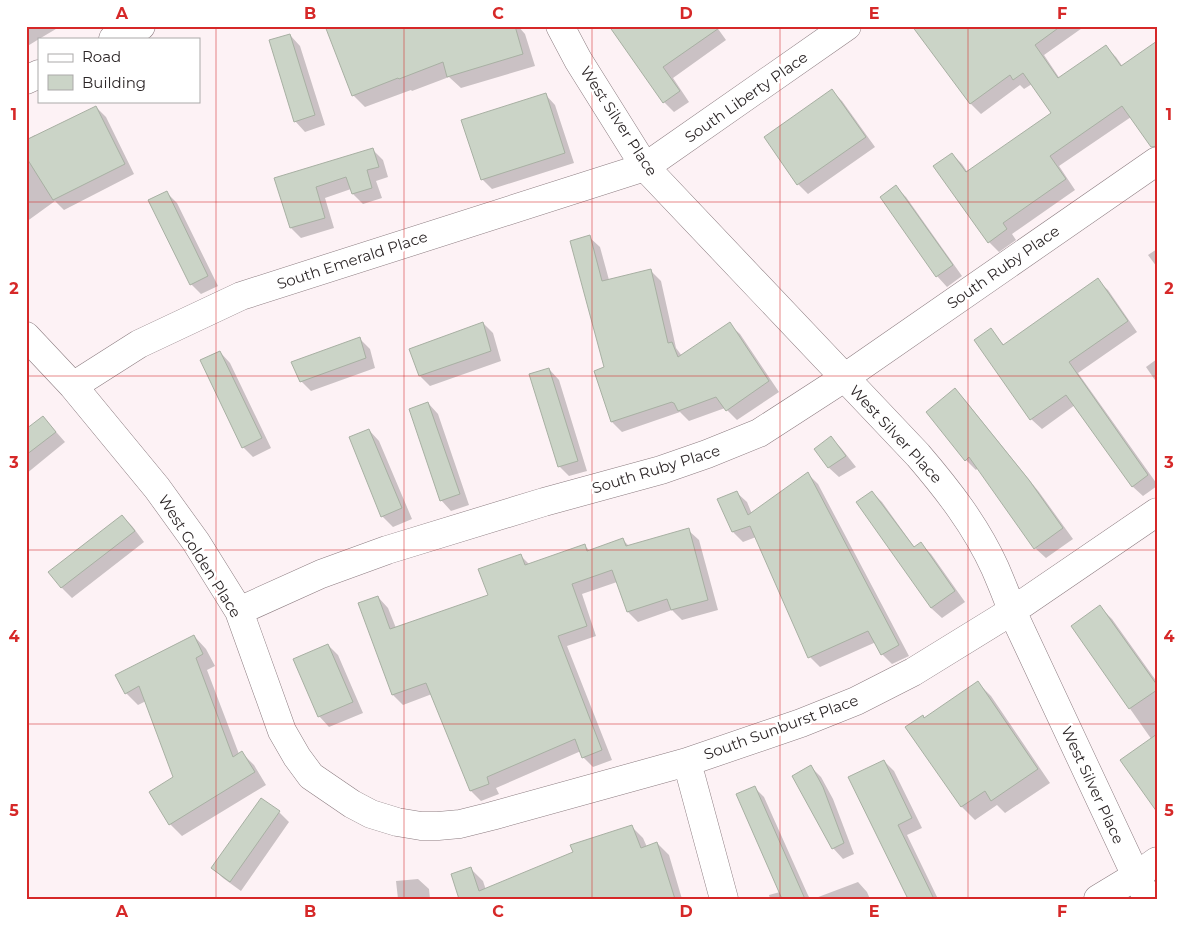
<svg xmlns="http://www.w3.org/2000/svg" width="1183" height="925" font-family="Montserrat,sans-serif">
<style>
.shadow{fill:#0003}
.building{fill:#cbd4c7;stroke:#a8b0a3}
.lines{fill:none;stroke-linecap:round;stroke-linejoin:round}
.street-casing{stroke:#8c7c80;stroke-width:29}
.street{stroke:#fff;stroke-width:28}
.grid{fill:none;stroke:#d62828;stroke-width:1;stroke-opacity:0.55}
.labels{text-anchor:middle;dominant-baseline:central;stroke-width:5;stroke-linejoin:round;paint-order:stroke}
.street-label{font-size:15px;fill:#2d2728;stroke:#fff}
.neatline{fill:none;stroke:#d62828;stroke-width:2}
.grid-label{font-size:16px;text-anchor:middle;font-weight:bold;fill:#d62828}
</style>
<rect width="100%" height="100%" fill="#fdf2f5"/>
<path class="shadow" d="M26,26H61L39,39L26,47Z
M497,26H518L525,34L535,66L461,88L449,77L412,91L411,90L365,107L353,95Z
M716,26L726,40L673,78L689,102L674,112L664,102L611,27Z
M955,26H1085L1044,55L1060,79L1106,47L1116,57L1157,116V146L1156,147L1145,136L1131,117L1059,166L1075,190L1012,234L1016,240L999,252L989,242L952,154L962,164L968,173L1052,113L1032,84L1024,89L1020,85L981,114L971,104L919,33Z
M290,35L300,46L325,125L305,132L295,121Z
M832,91L842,101L875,147L808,194L798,184Z
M545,94L555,105L574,163L492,189L482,179Z
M96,107L106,117L134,174L64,210L55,201L26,222V140L35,135L37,136Z
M373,150L383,160L388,177L376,181L382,198L363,204L353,194L351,189L325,198L334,228L301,238L291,228L276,179Z
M896,187L906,197L962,276L947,287L937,276L881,197Z
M167,193L177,203L218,286L201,294L191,284Z
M589,237L600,247L609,280L651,271L661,281L676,348L682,356L729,324L740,334L779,392L737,420L725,408L689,421L680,412L622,432L612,422Z
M1157,249V267L1148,255Z
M1097,280L1108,290L1137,332L1078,373L1157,484V486L1143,496L1132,486L1075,405L1042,429L1031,419L976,340L991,330L1004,345Z
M483,323L493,333L501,361L430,386L420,376Z
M359,338L370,349L375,368L311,391L301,381Z
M220,352L230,363L271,448L253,457L243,447Z
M1157,359V383L1146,367Z
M549,369L559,380L587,471L569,476L559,466Z
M955,390L965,400L1039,492L1073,539L1046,558L1035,548L978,468L976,470L966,460Z
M428,403L438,414L469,505L451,511L441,500Z
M43,417L65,442L26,474V431Z
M369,430L379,441L412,519L393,527L382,516L350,438Z
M831,438L841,448L856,467L839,477L828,467Z
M808,474L818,484L909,656L892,664L882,654L876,642L820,667L810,657L756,537L743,542L733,532L719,500L736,492L747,502L752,514Z
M872,492L882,502L915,548L921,544L931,554L965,602L942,618L931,608Z
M122,516L132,526L144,542L72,598L62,588L50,572Z
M688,530L699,540L718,610L682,620L672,610L638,622L628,612L617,582L582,594L596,636L567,646L612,760L593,767L583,757L581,751L496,788L499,794L481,801L471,791L432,694L403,705L393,695L378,597L388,608L396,628L489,596L521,556L530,565L585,546L590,551L623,540L629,546Z
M1100,607L1112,619L1157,682V810L1152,740L1072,626Z
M194,636L206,649L215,666L207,670L239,754L242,753L254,765L266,785L182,836L170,824L175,778L146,701L138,705L126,693Z
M328,645L338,655L363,713L329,727L319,716Z
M978,683L991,696L1050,783L1005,813L997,805L975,820L962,807L907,727L922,716L925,719Z
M884,761L894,771L922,828L907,835L938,899H909Z
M811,767L821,777L833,799L854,854L843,859L833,848Z
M755,788L764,797L807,893L810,899H770L769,895L780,892Z
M279,812L289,822L241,891L223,878L213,868Z
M631,826L643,838L647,847L657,843L669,855L682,899H460L471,869L483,881L486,890L575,853Z
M418,879L429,889L430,899H398L396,881Z
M858,882L867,892L870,899H813Z"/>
<path class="building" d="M325,26H515L523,54L447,77L443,62L399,79L398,78L352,96Z
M609,26H722L663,67L680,91L663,103Z
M912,26H1061L1035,45L1058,78L1106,45L1121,66L1157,41V146L1151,147L1122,106L1050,156L1066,179L1003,223L1007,229L988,243L933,166L952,153L966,172L1051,113L1023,73L1013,80L1010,75L970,104Z
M290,34L315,115L294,122L269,40Z
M832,89L866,137L797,185L764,137Z
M546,93L565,153L481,180L461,120Z
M96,106L125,164L53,200L26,157V140Z
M373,148L379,167L367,170L372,188L352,194L346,177L316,187L325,218L290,228L274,178Z
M896,185L953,265L936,277L880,197Z
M167,191L208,276L190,285L148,200Z
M590,235L602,281L651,269L668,343L672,342L678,357L730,322L769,381L726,411L716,397L678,411L674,403H673L672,402L611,422L594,371L604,367L570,241Z
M1098,278L1128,321L1069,362L1148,475L1132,487L1066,395L1030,420L974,340L991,328L1003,345Z
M483,322L491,351L419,376L409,349Z
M360,337L366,358L300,382L291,362Z
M220,351L262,438L242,448L200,360Z
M549,368L578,461L558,467L529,374Z
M955,388L1029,480L1063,528L1034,549L969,457L965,461L926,412Z
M428,402L460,494L440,501L409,409Z
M43,416L56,432L26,455V429Z
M369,429L402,508L381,517L349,437Z
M831,436L846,456L828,468L814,449Z
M808,472L899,645L881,655L868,631L808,658L750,526L732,532L717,499L737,491L748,515Z
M872,491L914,547L921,542L955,591L931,608L856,502Z
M122,515L135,531L61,588L48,572Z
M689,528L708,600L671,610L667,599L627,612L612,570L572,584L587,626L558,636L602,750L582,758L575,739L487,777L489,784L470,791L426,683L392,695L358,603L378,596L390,629L488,595L478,569L521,554L525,565L585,544L587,551L623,538L626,546Z
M1100,605L1157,685V690L1129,709L1071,626Z
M194,635L203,654L196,658L233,757L242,751L255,772L169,825L149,792L173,777L139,686L125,694L115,675Z
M328,644L353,702L318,717L293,659Z
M978,681L1038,769L991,801L985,791L961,807L905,727L923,715L924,718Z
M1157,734V812L1120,760Z
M884,760L912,818L898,825L934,899H908L848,777Z
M811,765L823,787L844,843L832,849L792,776Z
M755,786L805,899H782L736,794Z
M261,798L280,811L230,882L211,868Z
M632,825L641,848L657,842L675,899H459L451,874L471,867L479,891L573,852L570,845Z"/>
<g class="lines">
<g class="street-casing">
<path id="street" d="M560,26L578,60L645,167L918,455C948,490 976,526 995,568C1001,582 1007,596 1012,611L1136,876L1148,899
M113,39L141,26
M26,80L39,74
M26,336L73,386L157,488L196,542L239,611L282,731L297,757L311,776L352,804L371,814L397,822L421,826H438L460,824L492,816L687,762L801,723L856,701L913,672L1012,611L1157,512
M73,386L139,344L241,296L645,167L847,26
M239,611L321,574L387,550L544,502L661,470L707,454L759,433L844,378L1157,161
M687,762L724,899
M1098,899L1136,876L1157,861"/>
</g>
<use href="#street" class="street"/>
</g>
<path class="grid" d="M216,26V899M404,26V899M592,26V899M780,26V899M968,26V899M26,202H1157M26,376H1157M26,550H1157M26,724H1157"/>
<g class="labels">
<g class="street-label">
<text transform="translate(746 97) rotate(-35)">South Liberty Place</text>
<text transform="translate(619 121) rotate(57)">West Silver Place</text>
<text transform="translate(352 260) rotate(-18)">South Emerald Place</text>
<text transform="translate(1003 267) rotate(-35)">South Ruby Place</text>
<text transform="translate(896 434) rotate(47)">West Silver Place</text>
<text transform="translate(656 469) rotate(-17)">South Ruby Place</text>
<text transform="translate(200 556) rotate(58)">West Golden Place</text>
<text transform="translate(781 727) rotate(-20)">South Sunburst Place</text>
<text transform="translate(1093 785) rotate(65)">West Silver Place</text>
</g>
</g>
<rect width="1183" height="925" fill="none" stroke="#ffffff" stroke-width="55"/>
<rect x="38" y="38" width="162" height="65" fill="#ffffff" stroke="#aba9a9"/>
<rect x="48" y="54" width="25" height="8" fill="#ffffff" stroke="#aba9a9"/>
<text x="82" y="62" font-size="15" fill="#2d2728">Road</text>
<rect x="48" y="75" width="25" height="15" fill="#cbd4c7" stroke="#aba9a9"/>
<text x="82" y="88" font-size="15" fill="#2d2728">Building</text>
<rect x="28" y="28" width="1128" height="870" class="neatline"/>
<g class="grid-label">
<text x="122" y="19">A</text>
<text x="310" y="19">B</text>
<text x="498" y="19">C</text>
<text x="686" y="19">D</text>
<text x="874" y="19">E</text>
<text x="1062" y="19">F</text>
<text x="14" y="120">1</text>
<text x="1169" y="120">1</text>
<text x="14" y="294">2</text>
<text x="1169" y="294">2</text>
<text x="14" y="468">3</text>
<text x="1169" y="468">3</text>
<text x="14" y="642">4</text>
<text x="1169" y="642">4</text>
<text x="14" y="816">5</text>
<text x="1169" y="816">5</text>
<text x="122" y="917">A</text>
<text x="310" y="917">B</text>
<text x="498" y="917">C</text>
<text x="686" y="917">D</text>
<text x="874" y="917">E</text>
<text x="1062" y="917">F</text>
</g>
</svg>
